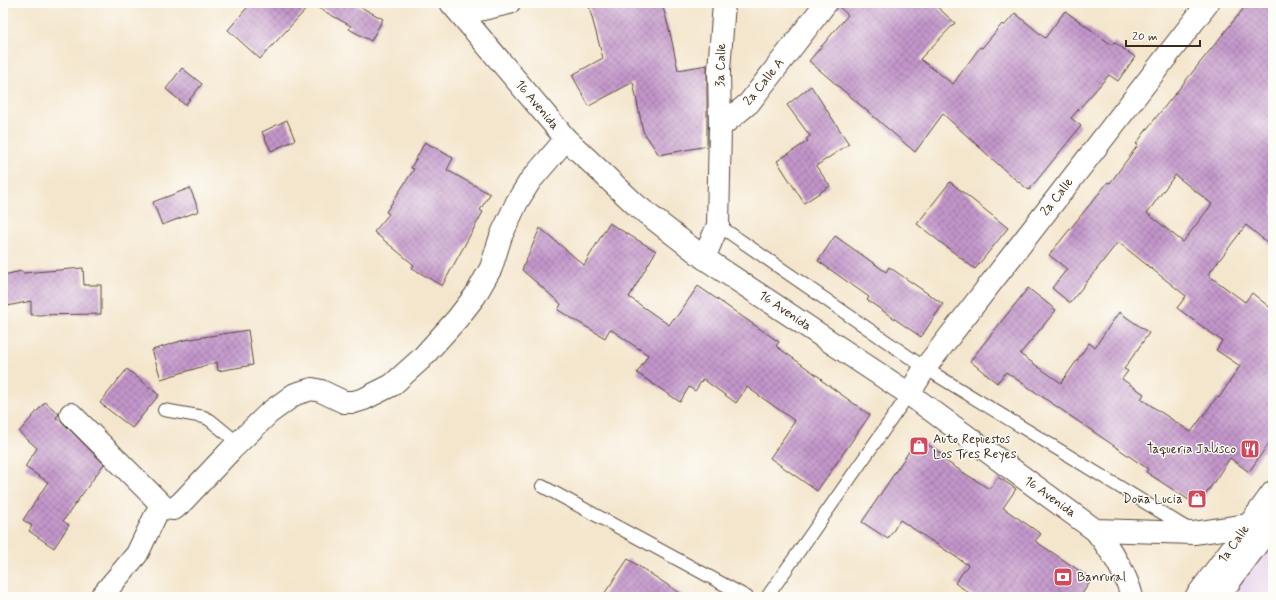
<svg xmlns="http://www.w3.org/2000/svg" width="1276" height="600" font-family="Mynerve,sans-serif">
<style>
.built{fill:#e9d2ed}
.building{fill:url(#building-cross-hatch);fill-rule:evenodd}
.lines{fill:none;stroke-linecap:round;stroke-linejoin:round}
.service-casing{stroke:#574638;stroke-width:14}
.minor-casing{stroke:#574638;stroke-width:24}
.secondary-casing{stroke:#574638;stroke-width:24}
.primary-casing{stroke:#574638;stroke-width:24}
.service{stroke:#fff;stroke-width:12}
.minor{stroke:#fff;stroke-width:22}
.secondary{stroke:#fff;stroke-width:22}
.primary{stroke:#fff;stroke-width:22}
.labels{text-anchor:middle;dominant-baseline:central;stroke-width:3;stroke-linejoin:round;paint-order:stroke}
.street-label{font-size:13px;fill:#3b2a1e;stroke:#fdfcf7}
.poi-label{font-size:13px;fill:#3b2a1e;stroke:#fdfcf7;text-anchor:start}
</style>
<defs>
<pattern id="building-cross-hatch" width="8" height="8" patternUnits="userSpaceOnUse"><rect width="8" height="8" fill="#c295ca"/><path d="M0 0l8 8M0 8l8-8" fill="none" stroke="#9f7aa3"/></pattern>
</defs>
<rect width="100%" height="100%" fill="#fdfcf7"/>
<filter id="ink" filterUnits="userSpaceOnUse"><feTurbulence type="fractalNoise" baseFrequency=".025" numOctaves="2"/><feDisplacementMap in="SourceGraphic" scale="8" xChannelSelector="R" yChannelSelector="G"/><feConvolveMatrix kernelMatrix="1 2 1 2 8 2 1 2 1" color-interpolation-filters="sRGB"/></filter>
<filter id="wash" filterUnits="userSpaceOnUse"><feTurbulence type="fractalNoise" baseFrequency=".012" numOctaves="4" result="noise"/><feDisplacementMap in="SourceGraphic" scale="16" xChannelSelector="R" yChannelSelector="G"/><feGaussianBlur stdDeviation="0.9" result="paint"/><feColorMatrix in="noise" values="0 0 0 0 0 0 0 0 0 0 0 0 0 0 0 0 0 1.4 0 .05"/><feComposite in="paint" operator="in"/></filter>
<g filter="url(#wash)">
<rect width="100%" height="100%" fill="#f4e6cd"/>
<path class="built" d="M1273,538V597H1228Z"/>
<g id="blocks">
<path class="building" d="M251,3H353L383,19L371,41L349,29L351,26L311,4L260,59L228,30Z
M588,3H662L671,37L678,70L707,65V146L659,155L643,131L633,82L589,106L572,75L603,58Z
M838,3H933L955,23L920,59L953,84L980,47L982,48L1002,24L1004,26L1015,13L1045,38L1065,11L1112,45L1114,42L1135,57L1118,81L1109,75L1071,118L1081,126L1029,190L1010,175L943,114L915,152L809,61L848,15L838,6Z
M1248,3H1273V247L1246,225L1208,275L1245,302L1252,293L1273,310V437L1249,472L1230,458L1198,506L1146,472L1148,469L1006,372L997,383L970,361L1028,288L1056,310L1020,354L1061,383L1089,343L1095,347L1119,312L1149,333L1124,369L1128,371L1122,379L1144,394L1141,399L1191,432L1217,397L1219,398L1240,366L1216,350L1222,341L1177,308L1186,296L1118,242L1070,303L1052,288L1067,269L1049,255L1108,182L1110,183L1138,145L1136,144L1150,125ZM1175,175L1212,204L1183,242L1147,213Z
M182,68L202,84L185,105L166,89Z
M811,86L849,144L816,166L830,186L804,203L777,161L808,141L806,139L810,136L787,105Z
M287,120L295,140L271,151L262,132Z
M425,142L453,158L447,170L490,194L480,210L483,212L442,286L412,268L414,265L374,232L389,214L386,212L414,169L411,168Z
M950,182L1008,228L975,269L917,224Z
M190,188L199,211L162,225L153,202Z
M609,223L656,251L629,297L669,325L674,318L675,319L698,286L779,342L776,346L822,379L821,380L870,415L817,491L770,458L795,421L747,387L736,403L703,379L695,391L689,387L680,402L637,373L648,355L610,329L605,338L558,310L561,304L522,270L540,228L584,265Z
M835,236L886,272L889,267L943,304L921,337L867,300L869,297L818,261Z
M83,268L84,285H101V314L31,315V301L3,307V275L22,271L23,273Z
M248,330L253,365L218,371L217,362L161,379L152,350L184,340Z
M127,369L159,395L132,428L100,403Z
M45,402L59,414L56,418L62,422L104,464L63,521L69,525L54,548L29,531L32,526L23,520L48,482L25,467L37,448L19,432Z
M918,438L943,455L941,458L989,489L998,477L1016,489L1003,508L1041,534L1035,541L1092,579L1080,597H975L955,583L968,565L900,520L888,539L862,522Z
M628,559L686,597H602Z"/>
</g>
</g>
<g filter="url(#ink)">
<use href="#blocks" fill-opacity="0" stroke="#574638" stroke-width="1"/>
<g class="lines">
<g class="service-casing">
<path id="service" d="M718,225L925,368L1190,530
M164,410L204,417L210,420L238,443
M542,486L747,597
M767,597L909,394"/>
</g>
<g class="minor-casing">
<path id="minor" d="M461,14L509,3
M720,127L749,103L826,3
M704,258L718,225L720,127L719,70L724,3
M909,394L925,368L1208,3
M71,414L165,508L174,509L182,502L231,450L269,413L295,394L312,389L321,391L344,402H354L364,399L392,385L421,359L457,319L475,296L491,268L501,236L517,202L530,181L566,139
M101,597L137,554L161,504"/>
</g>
<g class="secondary-casing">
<path id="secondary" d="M1249,525L1273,492
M1264,535L1273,523"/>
</g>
<g class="primary-casing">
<path id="primary" d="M451,3L566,139L636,205L704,258L909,394L1095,530C1111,550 1126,572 1132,597
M1095,530L1194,533L1249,525
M1196,597L1249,525
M1218,597L1264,535"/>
</g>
<use href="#service" class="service"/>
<use href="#minor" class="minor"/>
<use href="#secondary" class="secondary"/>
<use href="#primary" class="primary"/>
</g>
</g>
<defs>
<g id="shop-square" transform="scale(1)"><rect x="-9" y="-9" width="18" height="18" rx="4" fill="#d1495b" stroke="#fdfcf7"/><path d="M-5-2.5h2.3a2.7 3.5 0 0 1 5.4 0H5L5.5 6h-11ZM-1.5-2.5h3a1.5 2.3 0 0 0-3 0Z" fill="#fff"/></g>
<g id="restaurant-square" transform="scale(1)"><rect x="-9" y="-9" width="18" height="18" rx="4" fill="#d1495b" stroke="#fdfcf7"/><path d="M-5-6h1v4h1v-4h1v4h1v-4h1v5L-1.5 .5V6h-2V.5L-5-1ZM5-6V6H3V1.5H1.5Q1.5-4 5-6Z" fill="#fff"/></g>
<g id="bank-square" transform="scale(1)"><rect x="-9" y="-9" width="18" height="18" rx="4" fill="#d1495b" stroke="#fdfcf7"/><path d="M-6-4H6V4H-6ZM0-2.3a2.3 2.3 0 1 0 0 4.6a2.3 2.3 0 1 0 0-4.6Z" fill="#fff"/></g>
</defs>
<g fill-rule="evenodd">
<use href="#shop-square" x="919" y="446"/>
<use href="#restaurant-square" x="1250" y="449"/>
<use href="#shop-square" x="1197" y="499"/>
<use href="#bank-square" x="1063" y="577"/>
</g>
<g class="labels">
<g class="street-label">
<text transform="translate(721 65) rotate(-88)">3a Calle</text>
<text transform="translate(764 82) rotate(-51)">2a Calle A</text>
<text transform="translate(537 105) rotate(50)">16 Avenida</text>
<text transform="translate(1057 197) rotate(-52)">2a Calle</text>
<text transform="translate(785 311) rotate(34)">16 Avenida</text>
<text transform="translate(1050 497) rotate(36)">16 Avenida</text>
<text transform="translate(1234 544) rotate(-54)">1a Calle</text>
</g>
<g class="poi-label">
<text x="933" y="439">Auto Repuestos<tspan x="933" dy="15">Los Tres Reyes</tspan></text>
<text x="1236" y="449" text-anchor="end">Taqueria Jalisco</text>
<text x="1183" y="499" text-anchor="end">Doña Lucia</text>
<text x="1077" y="577">Banrural</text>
</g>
</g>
<rect width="1276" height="600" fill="none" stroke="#fdfcf7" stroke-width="16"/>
<path d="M1126 40v6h74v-6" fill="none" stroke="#3b2a1e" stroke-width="2"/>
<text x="1132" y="40" font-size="12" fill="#3b2a1e" stroke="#fdfcf7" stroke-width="3" paint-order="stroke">20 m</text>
</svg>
